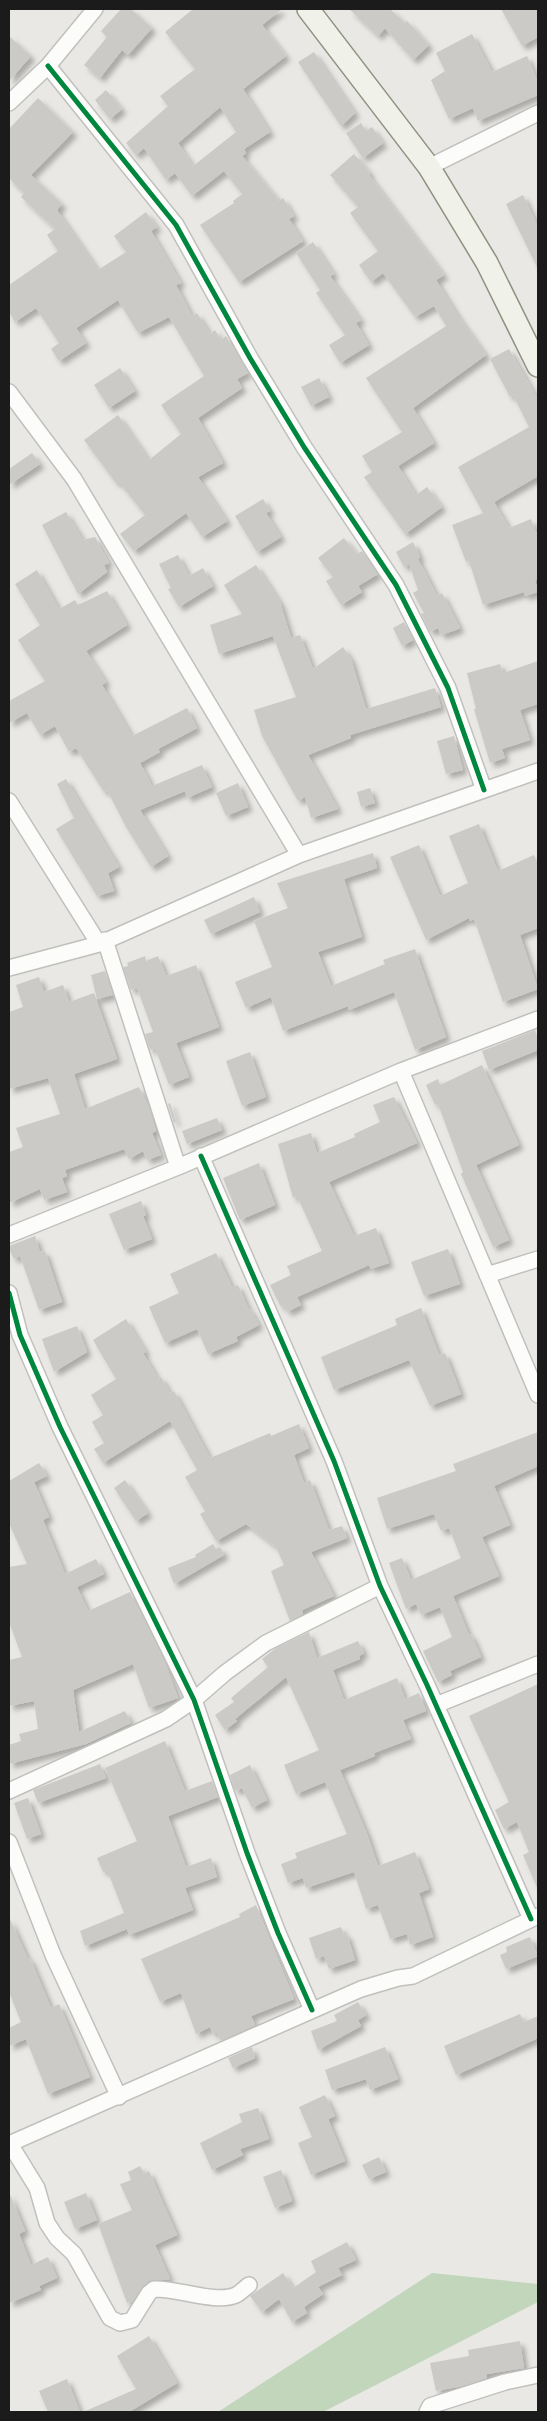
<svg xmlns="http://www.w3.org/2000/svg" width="547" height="2421" font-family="'Archivo Narrow',sans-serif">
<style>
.forest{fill:#c1d6bb}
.building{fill:#cccac7;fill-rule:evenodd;filter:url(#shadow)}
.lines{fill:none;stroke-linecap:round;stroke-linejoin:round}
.street-casing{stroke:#c0c0be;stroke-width:18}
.secondary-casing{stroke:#8d917e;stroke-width:24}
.street{stroke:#fcfcfb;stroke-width:15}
.secondary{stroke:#f0f1e9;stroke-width:21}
.cycleway-casing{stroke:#fff;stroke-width:8}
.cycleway{stroke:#00873e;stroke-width:5}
</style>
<defs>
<filter id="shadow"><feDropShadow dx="4.5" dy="4.5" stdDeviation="2.5" flood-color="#0004"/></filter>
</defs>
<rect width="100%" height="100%" fill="#e9e8e4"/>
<path class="forest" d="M432,2273L538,2284V2302L323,2412H218Z"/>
<path class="building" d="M121,9H131L152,28L128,55L122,50L100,78L84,65L107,37L101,31Z
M193,9H282L262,25L286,56L243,89L270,132L244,149L246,153L242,156L279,201L283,198L294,216L289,219L303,241L239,282L200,225L234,203L233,201L242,194L224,171L192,196L175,173L166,180L144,148L136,155L126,143L168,106L160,96L195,69L165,32ZM220,107L236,132L193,166L178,143Z
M349,9H390L405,23L407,21L429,45L413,60L385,28L378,36Z
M501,9H538V37L522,46Z
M472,34L492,72L527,56L538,82V95L478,121L473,108L449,119L431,80L445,71L436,53Z
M9,36L31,56L9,81Z
M314,52L355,113L341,126L298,62Z
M106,90L122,109L110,119L95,100Z
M38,98L73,132L31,175L62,204L57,210L98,270L126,252L114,236L146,212L157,227L151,231L181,283L176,285L192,316L197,313L210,334L215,330L221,340L226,336L248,373L237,379L242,388L198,418L223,463L198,477L227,521L202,537L186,513L134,551L120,534L145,515L118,481L116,483L84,440L118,415L149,460L181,434L161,405L204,376L169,317L138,333L118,300L76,328L86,343L59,361L51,349L59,343L36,308L15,322L9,312V285L58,251L47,235L55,229L21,197L24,193L9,178V129Z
M361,123L366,131L372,127L383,143L363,158L346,133Z
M354,154L370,173L369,175L444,275L436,280L458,316L486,355L413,408L434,443L398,466L416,495L427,487L442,507L405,534L364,477L372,472L362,456L402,432L366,378L446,326L434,306L415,317L383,273L371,282L359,265L378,251L350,213L358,207L330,175Z
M523,195L538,227V269L506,204Z
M313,242L334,274L330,276L361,320L356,323L369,345L340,363L329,345L345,335L316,293L320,290L296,253Z
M509,349L538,400V476L494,502L509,528L531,519L538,537V579L535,580L538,592L525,596L524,592L483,605L469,561L466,562L452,525L483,513L458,467L529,427L513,395L510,397L490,359Z
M120,368L135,391L109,408L94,385Z
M319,378L329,397L311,406L301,387Z
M32,453L40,464L9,485V469Z
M263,499L270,511L266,513L281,537L257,552L235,516Z
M66,512L83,540L95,537L109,563L104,565L107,572L78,594L42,525Z
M344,538L357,554L362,551L378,574L358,586L362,592L341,605L326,581L333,577L318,558Z
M413,542L420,557L418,559L437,596L442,593L460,628L456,630L441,635L438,628L430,632L421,614L424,613L413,593L418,590L409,564L404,567L396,552Z
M178,555L189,576L203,568L213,586L179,607L168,589L171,588L159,564Z
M256,565L280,602L291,638L300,635L313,669L343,647L351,659L366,709L435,688L441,707L350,735L351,738L308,755L338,809L311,818L305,797L298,801L262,736L254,710L296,697L273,636L219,654L210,625L242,614L224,585Z
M37,570L59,609L75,600L78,605L107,591L127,625L86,651L106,682L102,685L132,736L187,708L197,728L158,749L160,752L140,763L152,786L202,765L212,787L187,798L185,791L140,810L168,856L151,867L126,827L107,790L104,792L76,748L69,752L55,726L40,735L27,713L9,723V701L45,681L18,640L40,625L15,584Z
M404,622L413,640L402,646L393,628Z
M538,661V704L520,710L530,740L502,749L505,758L490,763L474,709H476L467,673L500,664L503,673Z
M454,736L463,770L446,774L437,741Z
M66,779L119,867L108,873L114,891L97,896L56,829L74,818L57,784Z
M238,783L248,807L226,816L216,793Z
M370,788L375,803L361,807L357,792Z
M479,824L498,871L534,855L538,864V928L520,935L538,989L503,1002L474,919L470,921L469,918L426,940L390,857L419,845L440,896L468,883L449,836Z
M373,853L377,868L344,879L362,937L318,952L331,986L385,964L383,960L415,949L446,1037L415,1050L394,992L349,1010L348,1006L283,1031L271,997L246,1008L235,982L272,967L254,921L288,908L277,883Z
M254,897L260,912L211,934L204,920Z
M145,956L146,961L158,956L166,976L196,965L219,1027L176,1043L189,1077L169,1085L155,1048L150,1050L145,1034L153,1032L137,988L131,990L123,967L128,966L127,963Z
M105,971L113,995L97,999L91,975Z
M39,977L44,992L63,985L69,1002L94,993L117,1059L74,1074L85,1109L139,1087L150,1110L156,1131L152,1133L161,1155L147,1160L143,1151L129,1159L124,1149L65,1170L67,1176L62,1178L67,1192L44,1200L40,1189L9,1203V1152L23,1147L16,1128L60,1114L48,1078L9,1089V1012L23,1007L16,985Z
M535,1030L538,1039V1050L489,1070L482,1051Z
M250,1052L266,1097L242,1106L226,1061Z
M482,1065L519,1145L476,1165L509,1240L493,1247L461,1174L463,1172L438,1104L435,1105L426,1085L438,1079L440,1085Z
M394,1097L417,1143L329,1182L354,1236L376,1228L389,1263L371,1269L369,1265L297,1297L301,1305L287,1312L284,1305L281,1307L270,1285L291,1275L287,1266L322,1251L297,1196L293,1198L278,1144L311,1133L317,1153L355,1137L354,1134L380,1122L373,1105Z
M170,1103L176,1122L174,1123L168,1104Z
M217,1118L222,1130L187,1144L182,1131Z
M259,1163L275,1205L240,1220L223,1178Z
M141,1201L146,1215L143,1216L152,1239L124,1250L109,1214Z
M35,1236L40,1252L45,1251L62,1302L39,1310L20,1256L14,1259L9,1249V1246Z
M448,1249L460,1284L424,1296L411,1262Z
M216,1253L232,1287L238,1285L249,1310L250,1309L259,1325L236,1337L238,1341L208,1354L197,1329L165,1343L149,1307L179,1293L170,1274Z
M421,1308L439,1355L445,1353L461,1394L430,1406L409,1360L334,1390L321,1357L397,1325L395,1319Z
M126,1319L146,1352L143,1353L158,1379L161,1377L170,1393L174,1391L210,1458L270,1433L271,1436L299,1424L309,1448L294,1455L304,1483L310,1480L329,1530L342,1526L347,1538L311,1552L334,1596L302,1610L303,1614L290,1621L271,1571L284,1565L276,1547L246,1524L216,1541L200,1514L205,1511L185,1477L197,1470L170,1421L103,1463L94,1449L104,1443L92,1422L103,1415L91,1395L116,1379L93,1340Z
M77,1326L87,1352L54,1372L42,1339Z
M538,1432V1466L494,1486L510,1525L482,1537L499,1576L453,1596L469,1635L471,1634L481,1657L450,1671L452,1675L438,1682L423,1651L452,1637L440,1607L421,1615L416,1604L406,1609L389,1563L402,1558L411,1580L461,1558L449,1528L441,1531L434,1514L387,1529L377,1498L456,1471L453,1464Z
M39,1463L47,1476L34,1482L49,1517L43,1520L45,1525L65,1574L96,1559L104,1574L77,1587L88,1611L130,1592L166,1665L178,1698L149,1708L133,1664L73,1690L79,1732L125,1711L131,1723L86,1744L9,1764V1745L21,1741L19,1734L38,1729L34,1701L9,1706V1660L22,1657L9,1622V1567L27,1564L9,1523V1481Z
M125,1480L148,1513L136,1521L114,1488Z
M213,1544L216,1549L220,1547L224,1555L174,1584L168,1568L196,1557L195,1555Z
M309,1632L317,1658L358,1641L364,1653L359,1656L360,1659L333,1670L344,1700L397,1678L405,1699L419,1693L426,1711L403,1720L411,1739L374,1753L375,1756L340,1770L367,1834L378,1866L415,1852L429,1889L419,1893L433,1937L410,1945L407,1934L390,1939L378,1905L366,1909L354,1872L306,1888L303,1878L288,1883L281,1864L297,1858L295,1853L347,1834L325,1782L296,1794L284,1765L319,1750L286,1677L235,1719L237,1721L225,1730L215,1715L234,1702L231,1698L268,1667L262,1659L276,1648Z
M538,1684V1890L523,1855L529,1852L517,1822L504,1829L495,1810L509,1802L469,1716Z
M165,1741L185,1791L212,1781L218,1797L168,1816L186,1867L211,1858L217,1877L185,1888L193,1910L129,1935L127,1929L85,1946L80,1931L124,1913L107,1870L103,1872L97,1858L137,1841L105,1768Z
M100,1764L106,1778L38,1803L33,1790Z
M250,1765L267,1800L252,1808L242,1788L235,1791L230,1775Z
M28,1798L41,1834L27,1839L14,1803Z
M256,1905L294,1999L251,2016L255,2025L221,2041L217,2032L213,2034L210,2027L196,2034L181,1993L160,2002L141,1959L240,1917L239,1914Z
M9,1917L28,1959L30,1958L51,2008L59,2004L90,2077L48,2094L26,2039L9,2046V2028L21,2022L9,1992Z
M341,1927L344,1935L347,1934L355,1960L329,1969L324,1956L316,1959L309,1938Z
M530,1937L538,1956L506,1969L500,1955L507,1952L506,1947Z
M358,2002L366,2015L358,2020L361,2026L318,2050L311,2031L337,2021L334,2015Z
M520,2014L524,2022L538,2016V2038L456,2075L444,2046Z
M252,2047L255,2058L233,2068L228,2058Z
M385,2047L398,2079L370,2090L366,2079L332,2090L325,2070Z
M325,2095L335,2116L328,2119L345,2161L311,2175L298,2143L312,2137L299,2107Z
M258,2108L269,2139L240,2149L243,2155L212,2170L200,2143L242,2122L239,2114Z
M379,2157L386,2172L369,2179L362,2165Z
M140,2166L144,2174L149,2171L177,2235L155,2245L170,2279L148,2282L133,2301L127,2303L98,2224L132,2210L120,2184L131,2180L128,2172Z
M281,2170L292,2201L275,2208L263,2177Z
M9,2192L25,2231L19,2234L31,2265L48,2257L57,2278L39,2286L41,2290L9,2303Z
M86,2193L97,2220L75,2229L64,2202Z
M347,2242L356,2260L338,2268L342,2275L318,2287L323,2294L304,2307L307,2313L292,2322L279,2299L262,2312L250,2296L283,2273L293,2288L316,2272L311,2261Z
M149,2336L177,2383L129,2412H83L136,2389L117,2356Z
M520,2341L524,2368L487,2374V2378L463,2386L436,2391L430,2363L469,2356L468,2350Z
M67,2379L80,2412H48L39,2391Z"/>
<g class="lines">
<g class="street-casing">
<path id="street" d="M48,66L176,225L250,358L304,447L396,585L448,688L484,790
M9,103L48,66L95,9
M429,167L538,113
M9,392L74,479L299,855
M9,801L99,944
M105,940L178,1167
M9,968L99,944L299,855L538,771
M401,1071L538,1395
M201,1156L334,1461L380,1586L427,1685L531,1919
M9,1235L178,1167L401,1071L538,1019
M487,1275L538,1259
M9,1293L20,1335L60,1427L194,1700L247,1853L278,1933L312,2010
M436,1705L538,1664
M9,1791L166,1719L194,1700L225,1673L266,1643L380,1586
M9,1842L53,1955L119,2097
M9,2144L361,1989L398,1978L413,1976L538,1916
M10,2144L37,2188L47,2223L57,2238L74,2254L110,2318L120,2323L132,2320L149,2293L154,2289C177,2288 216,2304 236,2295C240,2293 245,2288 249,2285
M427,2412L430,2406L505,2382L538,2375"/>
</g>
<g class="secondary-casing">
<path id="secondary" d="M308,9L429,167L487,263L538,366"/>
</g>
<use href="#street" class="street"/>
<use href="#secondary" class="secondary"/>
<g class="cycleway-casing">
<path id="cycleway" d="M48,66L176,225L250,358L304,447L396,585L448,688L484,790
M201,1156L334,1461L380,1586L427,1685L531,1919
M9,1293L20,1335L60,1427L194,1700L247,1853L278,1933L312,2010"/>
</g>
<use href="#cycleway" class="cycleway"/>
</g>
<rect width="547" height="2421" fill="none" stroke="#1b1b1b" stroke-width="20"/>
</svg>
